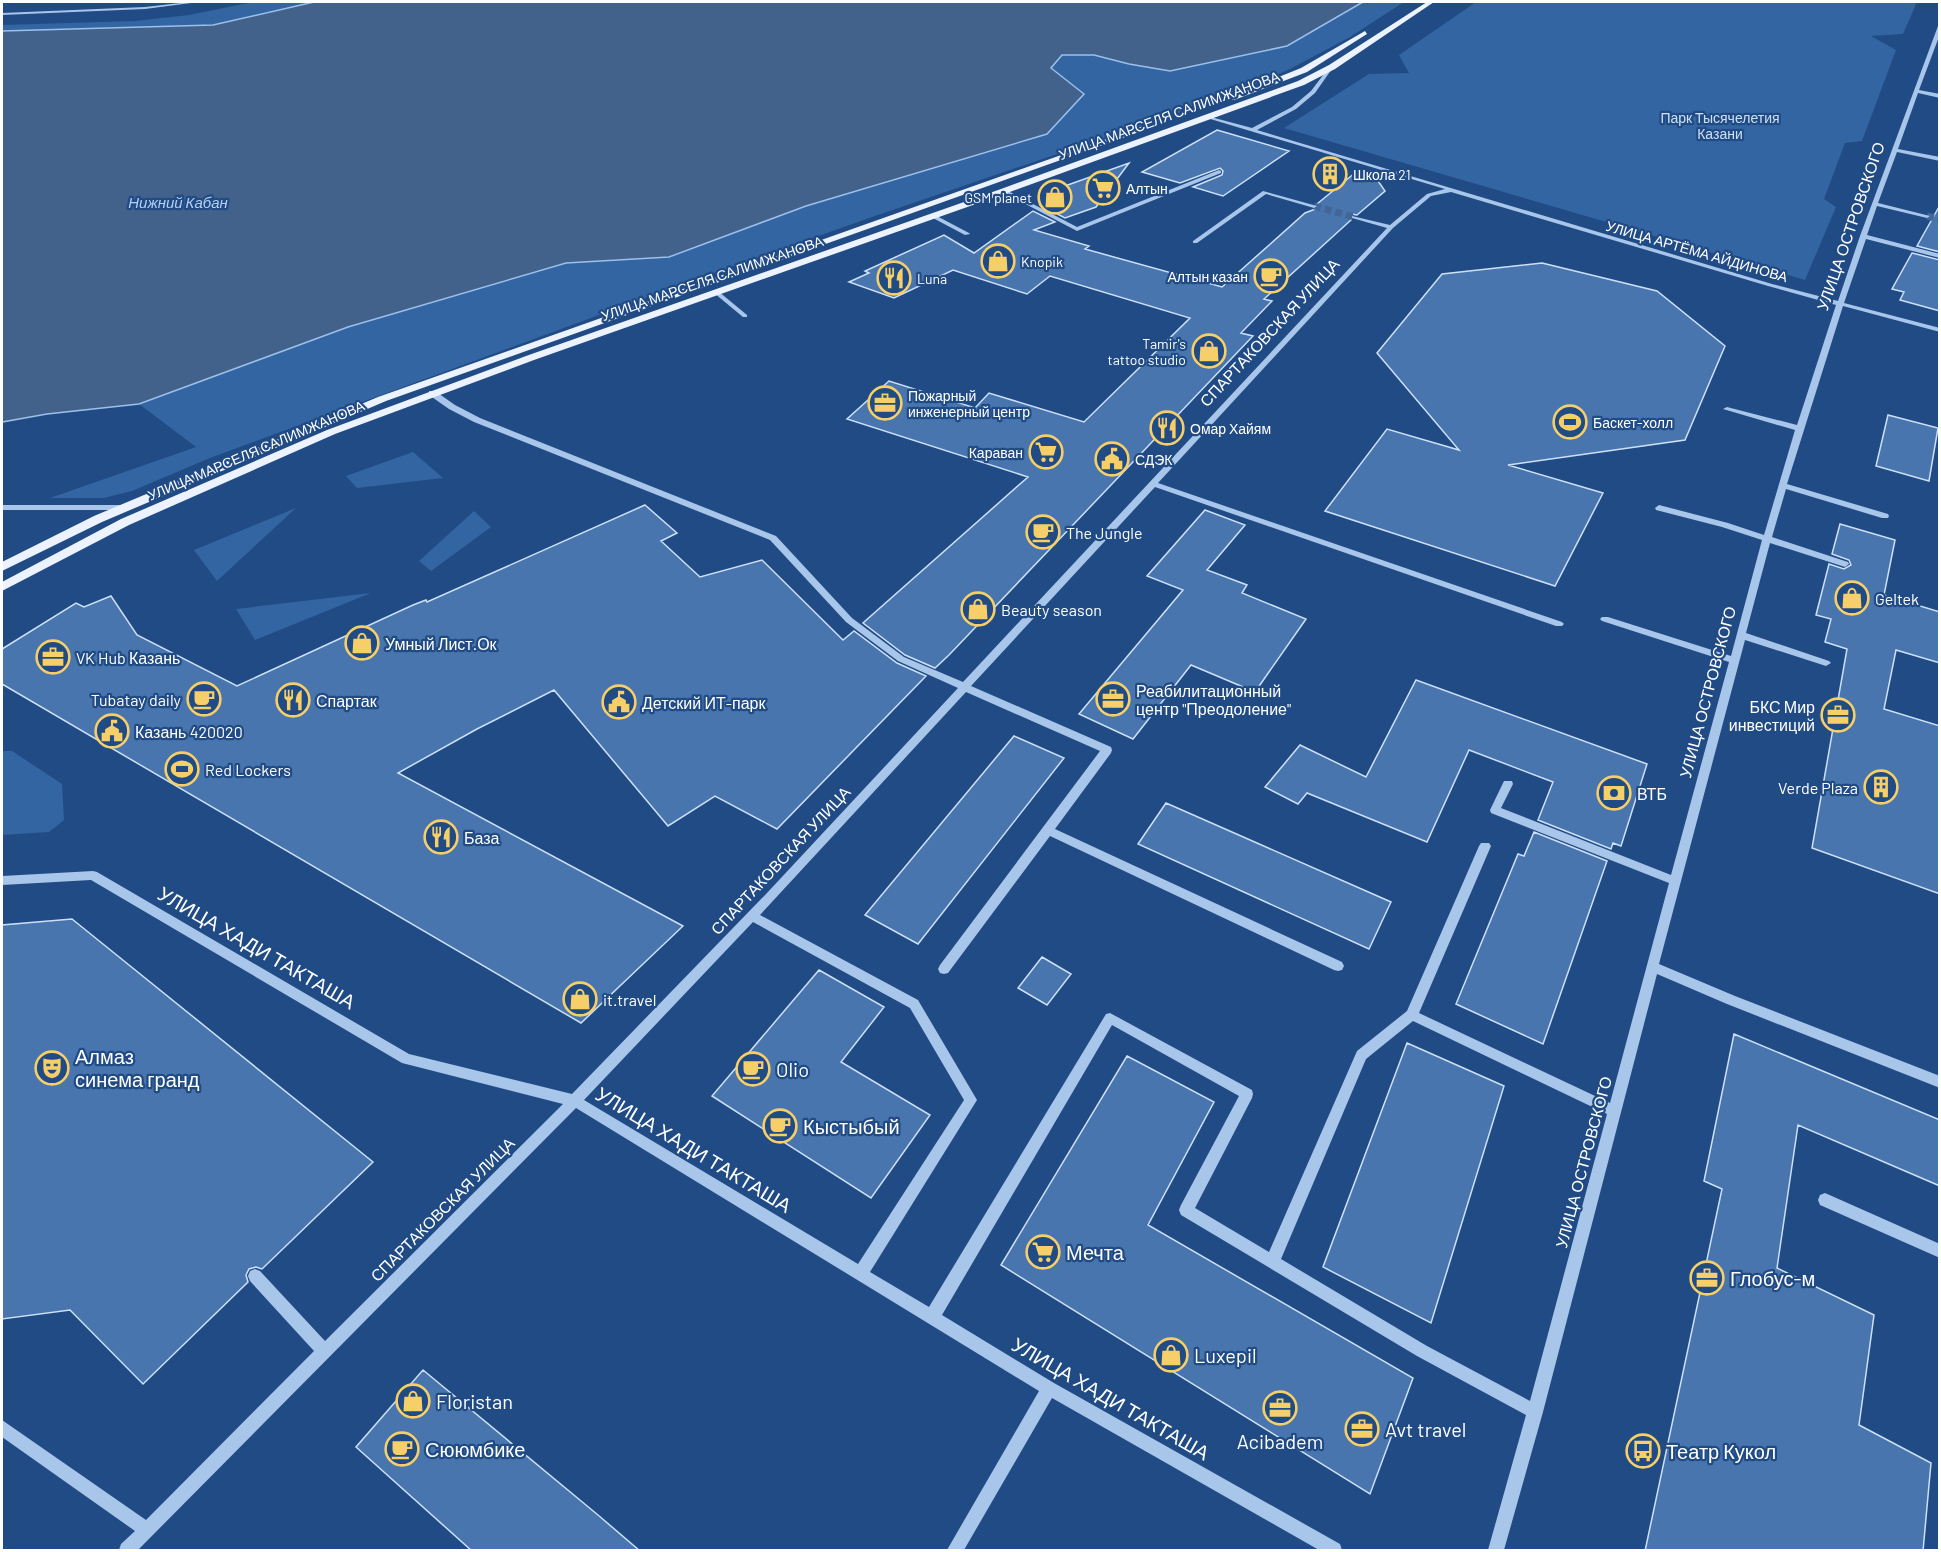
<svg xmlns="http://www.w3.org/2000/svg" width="1941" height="1552" font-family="Barlow,sans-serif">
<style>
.green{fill:#3365a2}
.water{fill:#42628b;stroke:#9cc0eb;stroke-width:1.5}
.building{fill:#4875ae;stroke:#cde0f7;stroke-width:1.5}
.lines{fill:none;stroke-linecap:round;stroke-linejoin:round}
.minor-tunnel{stroke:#416697;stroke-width:7;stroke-dasharray:7 4;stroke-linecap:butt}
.minor{fill:#a8c5ea;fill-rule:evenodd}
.major{fill:#ecf3fe;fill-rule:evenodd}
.labels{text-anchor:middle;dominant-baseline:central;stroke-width:4.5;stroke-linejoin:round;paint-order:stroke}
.far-street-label{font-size:14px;fill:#fff;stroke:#204b85}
.far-park-label{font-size:14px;fill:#cde0f7;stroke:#204b85}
.far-poi-label{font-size:14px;fill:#fff;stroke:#204b85;text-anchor:start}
.far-water-label{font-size:15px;font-style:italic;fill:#b4cff1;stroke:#204b85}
.street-label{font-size:16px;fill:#fff;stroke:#204b85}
.poi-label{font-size:16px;fill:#fff;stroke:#204b85;text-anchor:start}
.near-street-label{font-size:20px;fill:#fff;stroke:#204b85}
.near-poi-label{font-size:20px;fill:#fff;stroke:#204b85;text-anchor:start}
</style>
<rect width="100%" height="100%" fill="#204b85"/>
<path class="green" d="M253,2H314L213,25L2,31V25L135,21L189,15Z
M1363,2H1404L1350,37L1290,69L1222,98L875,216L686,283L210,458L132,491L104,498H50L196,447L139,404L348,327L566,263L669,257L806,206L1050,68L1062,55H1094L1129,64L1170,71L1287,46Z
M1476,2H1917L1903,34L1871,36L1896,50L1862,141L1845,143L1824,199L1836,207L1805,280L1284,128L1369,74L1409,73L1399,55Z
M413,452L443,478L357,488L346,476Z
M296,508L217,581L194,550Z
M474,511L491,527L431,571L419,561Z
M371,593L255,640L236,609Z
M2,751H12L62,784L64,820L49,832L2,835Z"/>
<path class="water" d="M314,2H1363L1287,46L1170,71L1129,64L1094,55H1062L1051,68L1084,94L1047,134L806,206L669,257L566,263L348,327L139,404L47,414L2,422V31L213,25Z"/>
<path class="building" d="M1217,130L1289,151L1223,196L1193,187L1222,175L1223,171L1220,168L1180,183L1142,172Z
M1129,163L1096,207L1065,218L1040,205L1049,200L1040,195Z
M1356,172L1376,178L1385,191L1357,215L1351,214V220L1264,299L1272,301L1241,333L1253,336L949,655L935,668L905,655L863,623L1028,477L847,419L889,381L975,408L989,393L1084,422L1190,318L1050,276L1027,294L953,270L894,298L849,282L869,273L865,271L944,235L974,253L1033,211L1055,222L1034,230L1089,246L1085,249L1222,287L1305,213L1318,208L1317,204Z
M1940,205V252L1917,246Z
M1912,253L1940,260V311L1900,300L1904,292L1892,289Z
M1542,263L1657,291L1725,346L1685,440L1508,465L1603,493L1555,586L1325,511L1387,429L1459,450L1377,353L1442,274Z
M1888,415L1938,428L1929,481L1876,466Z
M645,505L677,533L661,541L700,577L762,560L843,640L854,631L897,663L926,676L777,829L715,796L668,826L554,690L477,729L398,773L683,926L581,1023L2,684V649L76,603L84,607L111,596L137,635L237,686L413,605L426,600L427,602Z
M1205,510L1245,525L1207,570L1247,585L1242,593L1306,619L1255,692L1191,665L1133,739L1079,714L1183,590L1147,576Z
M1840,524L1895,540L1884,595L1940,612V663L1896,650L1884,709L1940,726V894L1812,848L1847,649L1825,642L1831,619L1816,615L1829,564L1844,569L1851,565L1849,560L1832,554Z
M1416,680L1647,764L1621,846L1613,843L1611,849L1538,820L1553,782L1469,750L1427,842L1307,793L1298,804L1265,787L1300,745L1366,777Z
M1014,736L1064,758L918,944L865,915Z
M1166,803L1391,902L1369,949L1138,844Z
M1534,832L1607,861L1543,1044L1456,1004L1518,854L1524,856Z
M72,919L373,1162L262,1269L256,1267L249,1269L246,1275L248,1282L143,1384L70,1310L2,1319V925Z
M1042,957L1071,974L1047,1005L1018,988Z
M819,970L884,1007L841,1062L930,1115L871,1198L712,1096Z
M1734,1034L1940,1120V1186L1798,1125L1777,1268L1874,1315L1859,1425L1931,1463L1923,1551H1645L1722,1189L1704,1181Z
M1407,1043L1504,1086L1431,1323L1323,1267Z
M1127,1056L1214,1102L1148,1225L1413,1378L1370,1494L1001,1265Z
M423,1370L598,1515L640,1551H472L356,1447Z"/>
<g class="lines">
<path class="minor-tunnel" d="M1314,206L1354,217
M1927,216L1940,219"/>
<path class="minor" d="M189,2H199L145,9L2,15V13L145,7Z
M1940,25V34L1919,90L1940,94V98L1918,93L1898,149L1940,157V161L1897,152L1878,203L1930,216L1927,218L1877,206L1867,235L1940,254V258L1866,239L1844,303L1940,328V332L1843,306L1787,484L1888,514L1889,516L1888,518H1882L1786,489L1772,537L1848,562L1849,564L1845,567L1842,566L1770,543L1746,633L1829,661L1831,663L1826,666L1745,640L1659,964L1735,996L1940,1076V1088L1727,1004L1657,974L1543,1412L1504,1550H1488L1526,1415L1417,1356L1181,1215L1179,1210L1181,1205L1239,1096L1112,1025L942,1315L1054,1383L1340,1544L1342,1550H1319L1052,1398L964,1550H947L1039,1391L576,1108L138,1550H119L121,1544L135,1531L2,1437V1420L146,1520L314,1351L250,1281L248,1276L250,1271L255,1269L260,1271L325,1341L563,1104L402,1063L91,880L2,885V876L93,871L97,872L409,1054L572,1094L767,893L958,688L898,661L846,622L770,540L474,422L449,409L429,395V391H435L455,405L480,418L776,536L852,618L904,657L963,682L1387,228L1352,218V216L1390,225L1427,194L1445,189L1207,118V116L1252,128L1292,107L1311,91L1330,66H1334L1315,93L1296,109L1257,130L1772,284L1838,301L1860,236L1938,26ZM1451,192L1768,286L1836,305L1797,425L1727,407L1723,409L1795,430L1764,535L1728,523L1659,505L1655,508L1656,510L1722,527L1762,540L1731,656L1608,617H1602L1600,619L1602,621L1729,662L1671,875L1501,808L1513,784L1512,781H1504L1490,810L1491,813L1669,883L1610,1103L1419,1013L1491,846L1489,843H1481L1479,846L1407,1011L1357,1051L1269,1252L1195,1208L1252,1098L1253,1094L1252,1090L1110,1013L1106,1014L929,1307L870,1272L977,1100L918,1000L760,915L966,692L1100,751L940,965L938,969L940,973L944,974L948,973L1050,836L1334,970L1338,971L1342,970L1344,966L1342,962L1055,829L1111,753L1112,750L1111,747L971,686L1155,487L1556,626H1562L1564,624L1562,622L1158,483L1393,228L1431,196ZM753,922L910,1008L964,1100L858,1264L584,1100ZM1413,1021L1607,1114L1530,1401L1427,1346L1281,1259L1366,1059Z
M1219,170L1221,171V173L1077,231L1001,191L1006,190L1077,227Z
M1263,191L1317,206L1314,208L1266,194L1197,243H1193V241Z
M933,214L969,233L970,234L965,235L931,217L930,216Z
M714,291H718L747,315V317H743L714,293Z
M123,505L126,506V510H2V505Z
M1825,1193L1940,1244V1258L1820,1205L1818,1200L1820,1195Z"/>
<path class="major" d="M1427,2H1434L1335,69L1304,85L1007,193L534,360L335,434L129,525L2,591V582L121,519L327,430L526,356L1001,189L1298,81L1329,65Z
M1365,31L1367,34L1307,72L1234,100L1227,98L1301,68Z
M1146,125L1153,127L386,401L102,522L2,571V562L94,516L378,397Z"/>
</g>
<defs>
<g id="building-ring" transform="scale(1.725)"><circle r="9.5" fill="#204b85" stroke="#f7cf69" stroke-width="1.5"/><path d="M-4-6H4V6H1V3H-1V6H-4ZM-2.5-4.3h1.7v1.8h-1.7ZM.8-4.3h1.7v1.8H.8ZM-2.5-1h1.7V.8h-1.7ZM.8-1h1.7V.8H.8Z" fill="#f7cf69"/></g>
<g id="supermarket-ring" transform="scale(1.725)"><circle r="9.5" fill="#204b85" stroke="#f7cf69" stroke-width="1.5"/><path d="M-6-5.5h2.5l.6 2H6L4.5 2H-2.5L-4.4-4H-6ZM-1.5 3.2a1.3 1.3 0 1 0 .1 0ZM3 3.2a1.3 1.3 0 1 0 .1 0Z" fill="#f7cf69"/></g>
<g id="shop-ring" transform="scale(1.725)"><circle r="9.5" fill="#204b85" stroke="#f7cf69" stroke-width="1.5"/><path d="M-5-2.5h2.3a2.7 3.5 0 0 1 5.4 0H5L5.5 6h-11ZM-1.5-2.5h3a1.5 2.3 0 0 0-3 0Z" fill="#f7cf69"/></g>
<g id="cafe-ring" transform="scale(1.725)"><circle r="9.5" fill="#204b85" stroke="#f7cf69" stroke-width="1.5"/><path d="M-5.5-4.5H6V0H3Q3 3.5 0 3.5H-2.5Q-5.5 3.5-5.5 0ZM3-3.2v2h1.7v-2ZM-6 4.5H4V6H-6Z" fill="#f7cf69"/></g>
<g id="restaurant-ring" transform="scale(1.725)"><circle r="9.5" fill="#204b85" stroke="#f7cf69" stroke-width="1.5"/><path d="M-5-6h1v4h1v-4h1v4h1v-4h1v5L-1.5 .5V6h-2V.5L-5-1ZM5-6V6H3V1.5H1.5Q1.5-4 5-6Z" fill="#f7cf69"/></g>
<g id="office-ring" transform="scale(1.725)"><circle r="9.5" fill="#204b85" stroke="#f7cf69" stroke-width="1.5"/><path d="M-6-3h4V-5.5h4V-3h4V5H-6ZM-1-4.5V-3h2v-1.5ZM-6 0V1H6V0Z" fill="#f7cf69"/></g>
<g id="stadium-ring" transform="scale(1.725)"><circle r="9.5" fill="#204b85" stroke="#f7cf69" stroke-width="1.5"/><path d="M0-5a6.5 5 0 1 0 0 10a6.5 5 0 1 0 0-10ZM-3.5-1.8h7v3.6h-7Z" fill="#f7cf69"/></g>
<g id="civic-ring" transform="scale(1.725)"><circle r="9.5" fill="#204b85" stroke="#f7cf69" stroke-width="1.5"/><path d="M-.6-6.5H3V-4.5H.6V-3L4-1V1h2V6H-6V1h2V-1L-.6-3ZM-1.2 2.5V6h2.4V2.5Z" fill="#f7cf69"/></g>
<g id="bank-ring" transform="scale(1.725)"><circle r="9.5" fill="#204b85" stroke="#f7cf69" stroke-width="1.5"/><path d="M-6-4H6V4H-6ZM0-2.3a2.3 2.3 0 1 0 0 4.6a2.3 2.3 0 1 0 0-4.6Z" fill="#f7cf69"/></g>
<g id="theatre-ring" transform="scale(1.725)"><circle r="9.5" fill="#204b85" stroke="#f7cf69" stroke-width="1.5"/><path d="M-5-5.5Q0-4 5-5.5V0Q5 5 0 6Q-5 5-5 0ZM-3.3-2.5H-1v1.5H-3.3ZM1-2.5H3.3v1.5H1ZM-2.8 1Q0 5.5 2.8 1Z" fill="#f7cf69"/></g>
<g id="bus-ring" transform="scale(1.725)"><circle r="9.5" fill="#204b85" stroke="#f7cf69" stroke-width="1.5"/><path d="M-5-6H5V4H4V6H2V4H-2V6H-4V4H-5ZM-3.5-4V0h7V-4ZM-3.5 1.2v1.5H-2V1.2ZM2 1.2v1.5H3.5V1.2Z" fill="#f7cf69"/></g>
</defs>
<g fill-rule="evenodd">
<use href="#building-ring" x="1330" y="174"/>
<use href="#supermarket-ring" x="1103" y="188"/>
<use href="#shop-ring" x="1055" y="197"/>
<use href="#shop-ring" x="998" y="261"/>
<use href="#cafe-ring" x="1271" y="276"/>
<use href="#restaurant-ring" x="894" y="278"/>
<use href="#shop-ring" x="1209" y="351"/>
<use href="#office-ring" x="885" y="403"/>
<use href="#stadium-ring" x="1570" y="422"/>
<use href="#restaurant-ring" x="1167" y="428"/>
<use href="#supermarket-ring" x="1046" y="452"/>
<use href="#civic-ring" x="1112" y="459"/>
<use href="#cafe-ring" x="1043" y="532"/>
<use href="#shop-ring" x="1852" y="598"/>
<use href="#shop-ring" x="978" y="609"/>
<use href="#shop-ring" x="362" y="643"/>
<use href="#office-ring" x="53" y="657"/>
<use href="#cafe-ring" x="204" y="699"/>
<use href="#office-ring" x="1113" y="699"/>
<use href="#restaurant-ring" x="293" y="700"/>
<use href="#civic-ring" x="619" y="702"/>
<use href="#office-ring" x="1838" y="715"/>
<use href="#civic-ring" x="112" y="731"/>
<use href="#stadium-ring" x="182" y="769"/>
<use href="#building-ring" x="1881" y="787"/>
<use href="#bank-ring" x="1614" y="793"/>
<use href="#restaurant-ring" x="441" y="837"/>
<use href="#shop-ring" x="580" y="999"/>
<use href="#theatre-ring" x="52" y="1068"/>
<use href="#cafe-ring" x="753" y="1069"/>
<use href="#cafe-ring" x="780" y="1126"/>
<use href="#supermarket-ring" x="1043" y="1252"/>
<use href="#office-ring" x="1707" y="1278"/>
<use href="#shop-ring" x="1171" y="1355"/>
<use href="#shop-ring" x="413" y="1401"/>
<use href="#office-ring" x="1280" y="1408"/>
<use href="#office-ring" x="1362" y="1429"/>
<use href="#cafe-ring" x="402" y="1449"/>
<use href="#bus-ring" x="1643" y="1451"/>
</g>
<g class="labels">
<g class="far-street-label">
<text transform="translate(1169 115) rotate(-20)">УЛИЦА МАРСЕЛЯ САЛИМЖАНОВА</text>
<text transform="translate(1697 251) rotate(16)">УЛИЦА АРТЁМА АЙДИНОВА</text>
<text transform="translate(712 278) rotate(-19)">УЛИЦА МАРСЕЛЯ САЛИМЖАНОВА</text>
<text transform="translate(256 450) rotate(-23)">УЛИЦА МАРСЕЛЯ САЛИМЖАНОВА</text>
</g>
<g class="far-park-label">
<text x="1720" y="117">Парк Тысячелетия<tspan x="1720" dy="16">Казани</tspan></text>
</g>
<g class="far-poi-label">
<text x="1353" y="174">Школа 21</text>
<text x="1126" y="188">Алтын</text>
<text x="1032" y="197" text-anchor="end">GSM planet</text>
<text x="1021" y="261">Knopik</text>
<text x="1248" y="276" text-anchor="end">Алтын казан</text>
<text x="917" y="278">Luna</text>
<text x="1186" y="343" text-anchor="end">Tamir's<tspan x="1186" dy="16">tattoo studio</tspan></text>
<text x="908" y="395">Пожарный<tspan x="908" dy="16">инженерный центр</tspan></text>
<text x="1593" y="422">Баскет-холл</text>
<text x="1190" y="428">Омар Хайям</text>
<text x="1023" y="452" text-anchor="end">Караван</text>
<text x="1135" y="459">СДЭК</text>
</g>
<g class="far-water-label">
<text x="178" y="202">Нижний Кабан</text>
</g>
<g class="street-label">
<text transform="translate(1850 226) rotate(-71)">УЛИЦА ОСТРОВСКОГО</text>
<text transform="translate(1269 332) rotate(-47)">СПАРТАКОВСКАЯ УЛИЦА</text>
<text transform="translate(1707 692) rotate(-75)">УЛИЦА ОСТРОВСКОГО</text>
<text transform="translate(780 860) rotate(-47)">СПАРТАКОВСКАЯ УЛИЦА</text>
<text transform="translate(1583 1162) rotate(-75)">УЛИЦА ОСТРОВСКОГО</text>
<text transform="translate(442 1209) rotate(-45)">СПАРТАКОВСКАЯ УЛИЦА</text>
</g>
<g class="poi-label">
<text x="1066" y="532">The Jungle</text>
<text x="1875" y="598">Geltek</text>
<text x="1001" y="609">Beauty season</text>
<text x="385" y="643">Умный Лист.Ок</text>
<text x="76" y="657">VK Hub Казань</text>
<text x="1136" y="690">Реабилитационный<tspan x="1136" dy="18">центр "Преодоление"</tspan></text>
<text x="181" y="699" text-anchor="end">Tubatay daily</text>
<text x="316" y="700">Спартак</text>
<text x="642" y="702">Детский ИТ-парк</text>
<text x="1815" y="706" text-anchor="end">БКС Мир<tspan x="1815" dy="18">инвестиций</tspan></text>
<text x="135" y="731">Казань 420020</text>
<text x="205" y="769">Red Lockers</text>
<text x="1858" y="787" text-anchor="end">Verde Plaza</text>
<text x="1637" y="793">ВТБ</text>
<text x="464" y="837">База</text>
<text x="603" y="999">it.travel</text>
</g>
<g class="near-street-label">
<text transform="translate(257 947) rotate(30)">УЛИЦА ХАДИ ТАКТАША</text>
<text transform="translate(694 1149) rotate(31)">УЛИЦА ХАДИ ТАКТАША</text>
<text transform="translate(1111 1398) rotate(30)">УЛИЦА ХАДИ ТАКТАША</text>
</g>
<g class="near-poi-label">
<text x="75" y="1056">Алмаз<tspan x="75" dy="23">синема гранд</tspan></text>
<text x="776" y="1069">Olio</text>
<text x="803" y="1126">Кыстыбый</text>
<text x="1066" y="1252">Мечта</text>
<text x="1730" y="1278">Глобус-м</text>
<text x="1194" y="1355">Luxepil</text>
<text x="436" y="1401">Floristan</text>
<text x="1385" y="1429">Avt travel</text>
<text x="1280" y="1441" text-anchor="middle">Acibadem</text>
<text x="425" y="1449">Сююмбике</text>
<text x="1666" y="1451">Театр Кукол</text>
</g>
</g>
<rect width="1941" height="1552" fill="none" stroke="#ffffff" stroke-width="6"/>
</svg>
